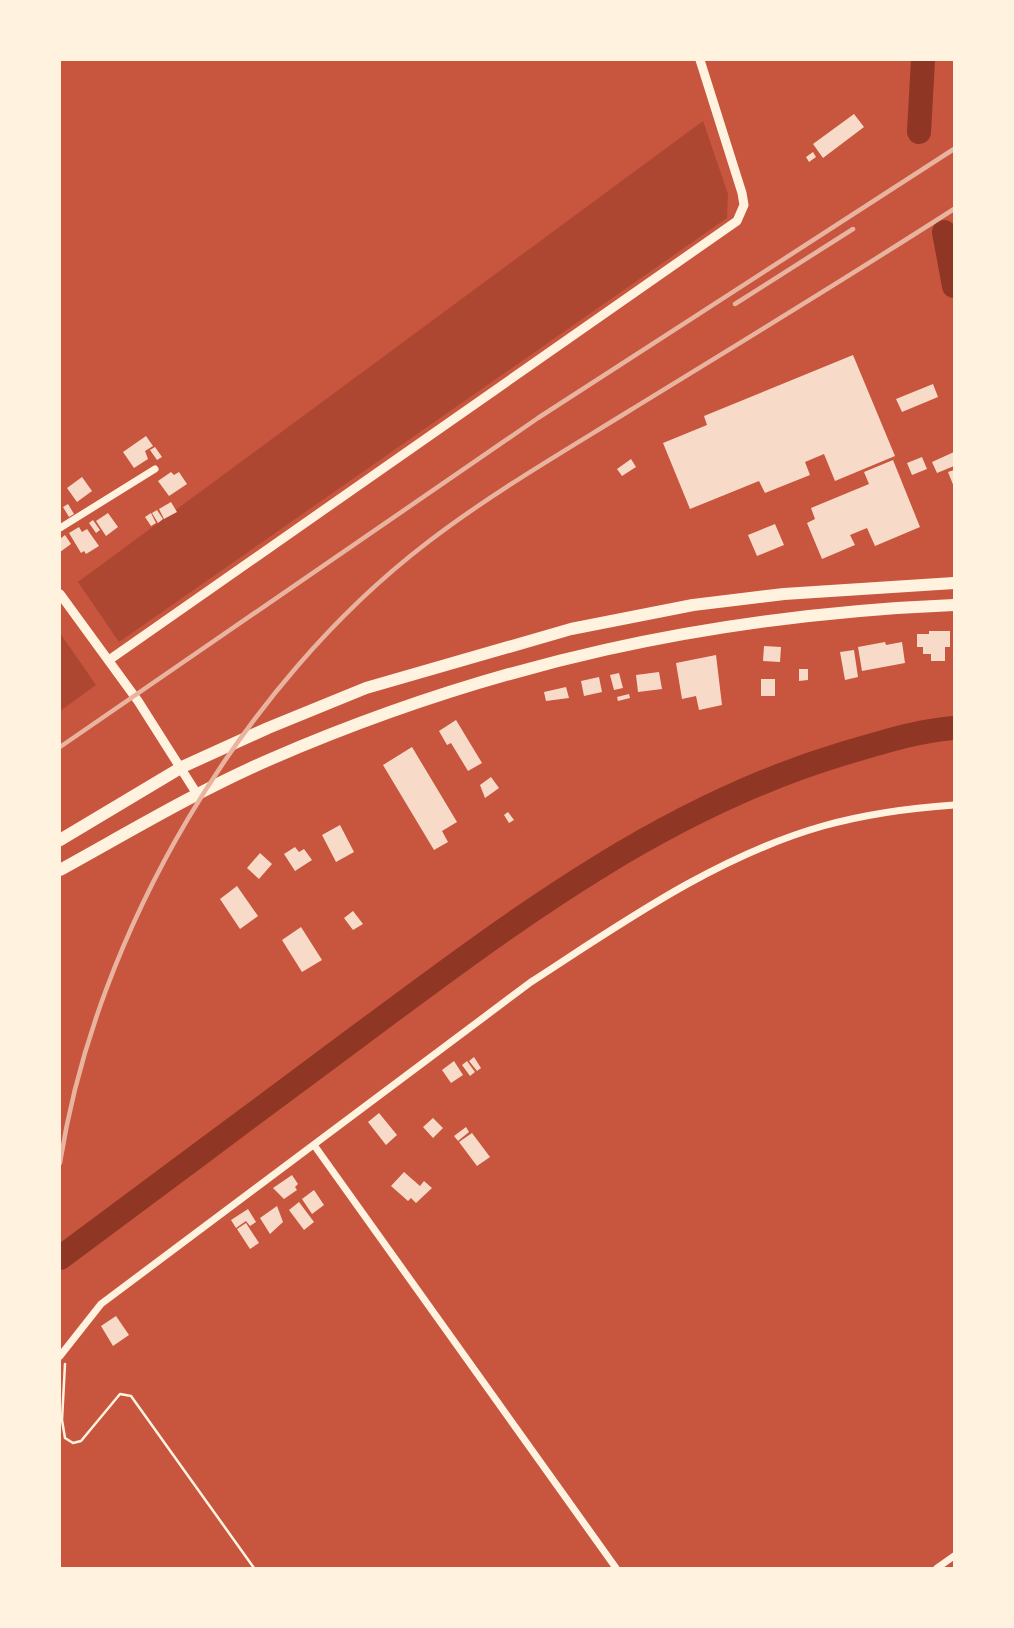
<svg xmlns="http://www.w3.org/2000/svg" width="1014" height="1628" font-family="'Fira Sans',sans-serif">
<style>
.green{fill:#ae4732}
.lines{fill:none;stroke-linecap:round;stroke-linejoin:round}
.river{stroke:#8f3625;stroke-width:24}
.building{fill:#f7dbc8}
.path{stroke:#fff3e0;stroke-width:2.5}
.minor{stroke:#fff3e0;stroke-width:7}
.tertiary{stroke:#fff3e0;stroke-width:9}
.trunk{stroke:#fff3e0;stroke-width:12}
.rail{stroke:#e9b49f;stroke-width:4.5}
</style>
<rect width="100%" height="100%" fill="#c8553d"/>
<path class="green" d="M703,121L728,194L727,218L119,642L78,582Z
M60,633L96,685L60,711Z"/>
<g class="lines">
<path class="river" d="M919,132L923,60
M944,232L954,286
M60,1258C159,1184 258,1111 357,1037C508,925 659,809 842,754C880,743 915,731 954,728"/>
</g>
<path class="building" d="M854,114L864,127L823,158L813,144Z
M813,152L816,157L809,162L806,157Z
M853,355L895,456L835,481L824,454L805,462L810,475L765,493L759,481L690,509L663,443L707,425L704,416Z
M933,384L938,397L902,412L896,399Z
M146,436L153,446L145,451L148,459L134,468L123,452Z
M155,447L162,457L157,460L150,450Z
M954,452V466L937,473L932,462Z
M922,457L927,469L912,475L907,463Z
M631,459L636,467L622,476L617,469Z
M893,460L920,527L875,546L867,528L850,535L855,545L822,559L807,523L815,519L811,508L869,484L864,472Z
M954,470V487L948,472Z
M171,472L174,475L179,472L187,484L169,496L158,481Z
M82,477L92,491L77,502L67,488Z
M171,502L177,512L164,519L159,509Z
M68,504L74,514L69,517L63,507Z
M157,510L163,519L158,523L152,513Z
M108,513L118,527L106,536L96,521Z
M151,513L156,523L151,526L145,517Z
M93,520L100,530L96,533L89,523Z
M775,524L784,545L757,556L748,535Z
M79,527L82,532L87,529L99,546L86,554L84,551L81,553L69,533Z
M65,535L71,544L60,552V539Z
M929,631H950V647H945V661H931V654H923V647H917V634H929Z
M885,642L886,645L902,642L905,663L862,671L858,647Z
M764,646L781,647L780,662L763,661Z
M854,650L858,677L845,680L840,652Z
M716,655L722,705L699,710L696,696L682,699L676,663Z
M799,669H808V680L799,681Z
M659,672L662,689L638,692L636,675Z
M619,673L623,688L614,690L610,675Z
M599,677L602,692L584,696L581,681Z
M761,679H775V696H761Z
M566,687L569,698L546,701L544,692Z
M629,694L630,698L618,701L617,697Z
M456,720L482,763L468,771L451,743L447,745L439,731Z
M412,747L457,822L442,831L448,842L434,850L383,765Z
M491,777L499,788L485,798L480,785Z
M508,812L514,820L509,823L504,815Z
M340,825L354,852L336,862L322,835Z
M295,847L299,852L304,849L312,860L295,871L284,854Z
M260,853L272,864L259,879L247,868Z
M237,886L258,916L240,929L220,899Z
M353,911L363,924L353,930L344,918Z
M301,927L322,960L302,972L282,940Z
M474,1057L481,1068L477,1071L469,1061Z
M454,1061L463,1075L451,1083L442,1070Z
M467,1061L475,1072L470,1076L462,1065Z
M379,1113L397,1135L386,1145L368,1122Z
M433,1118L443,1128L433,1138L423,1127Z
M466,1127L469,1132L458,1141L454,1136Z
M472,1133L490,1157L477,1166L459,1142Z
M404,1172L420,1186L424,1181L432,1188L416,1203L411,1198L408,1201L391,1186Z
M292,1175L298,1184L295,1187L297,1190L284,1199L273,1188Z
M314,1190L324,1205L312,1214L302,1199Z
M299,1202L314,1222L304,1230L289,1210Z
M277,1206L283,1222L270,1234L260,1218Z
M248,1209L256,1222L250,1226L246,1221L236,1228L231,1220Z
M246,1223L259,1243L250,1249L237,1229Z
M116,1316L129,1335L113,1346L101,1326Z"/>
<g class="lines">
<path class="path" d="M65,1364L62,1420L65,1438L73,1443L81,1441L120,1394L131,1396L254,1568"/>
<path class="minor" d="M60,528L155,469
M314,1145L616,1568
M60,1356L101,1304L531,982C622,923 717,856 823,826C866,814 910,808 954,805
M937,1568L954,1556"/>
<path class="tertiary" d="M60,594L138,701L197,794
M109,660L737,221L744,205L742,193L700,60"/>
<path class="trunk" d="M60,840L182,767L268,728L366,688L571,629L693,605L784,594L954,583
M60,870C129,832 197,791 271,759C493,663 713,615 954,605"/>
<path class="rail" d="M735,304L853,229
M60,747L538,418L954,149
M60,1163C96,932 242,684 428,542C492,493 561,453 629,411C738,344 847,278 954,209"/>
</g>
<rect width="1014" height="1628" fill="none" stroke="#fff3e0" stroke-width="122"/>
</svg>
